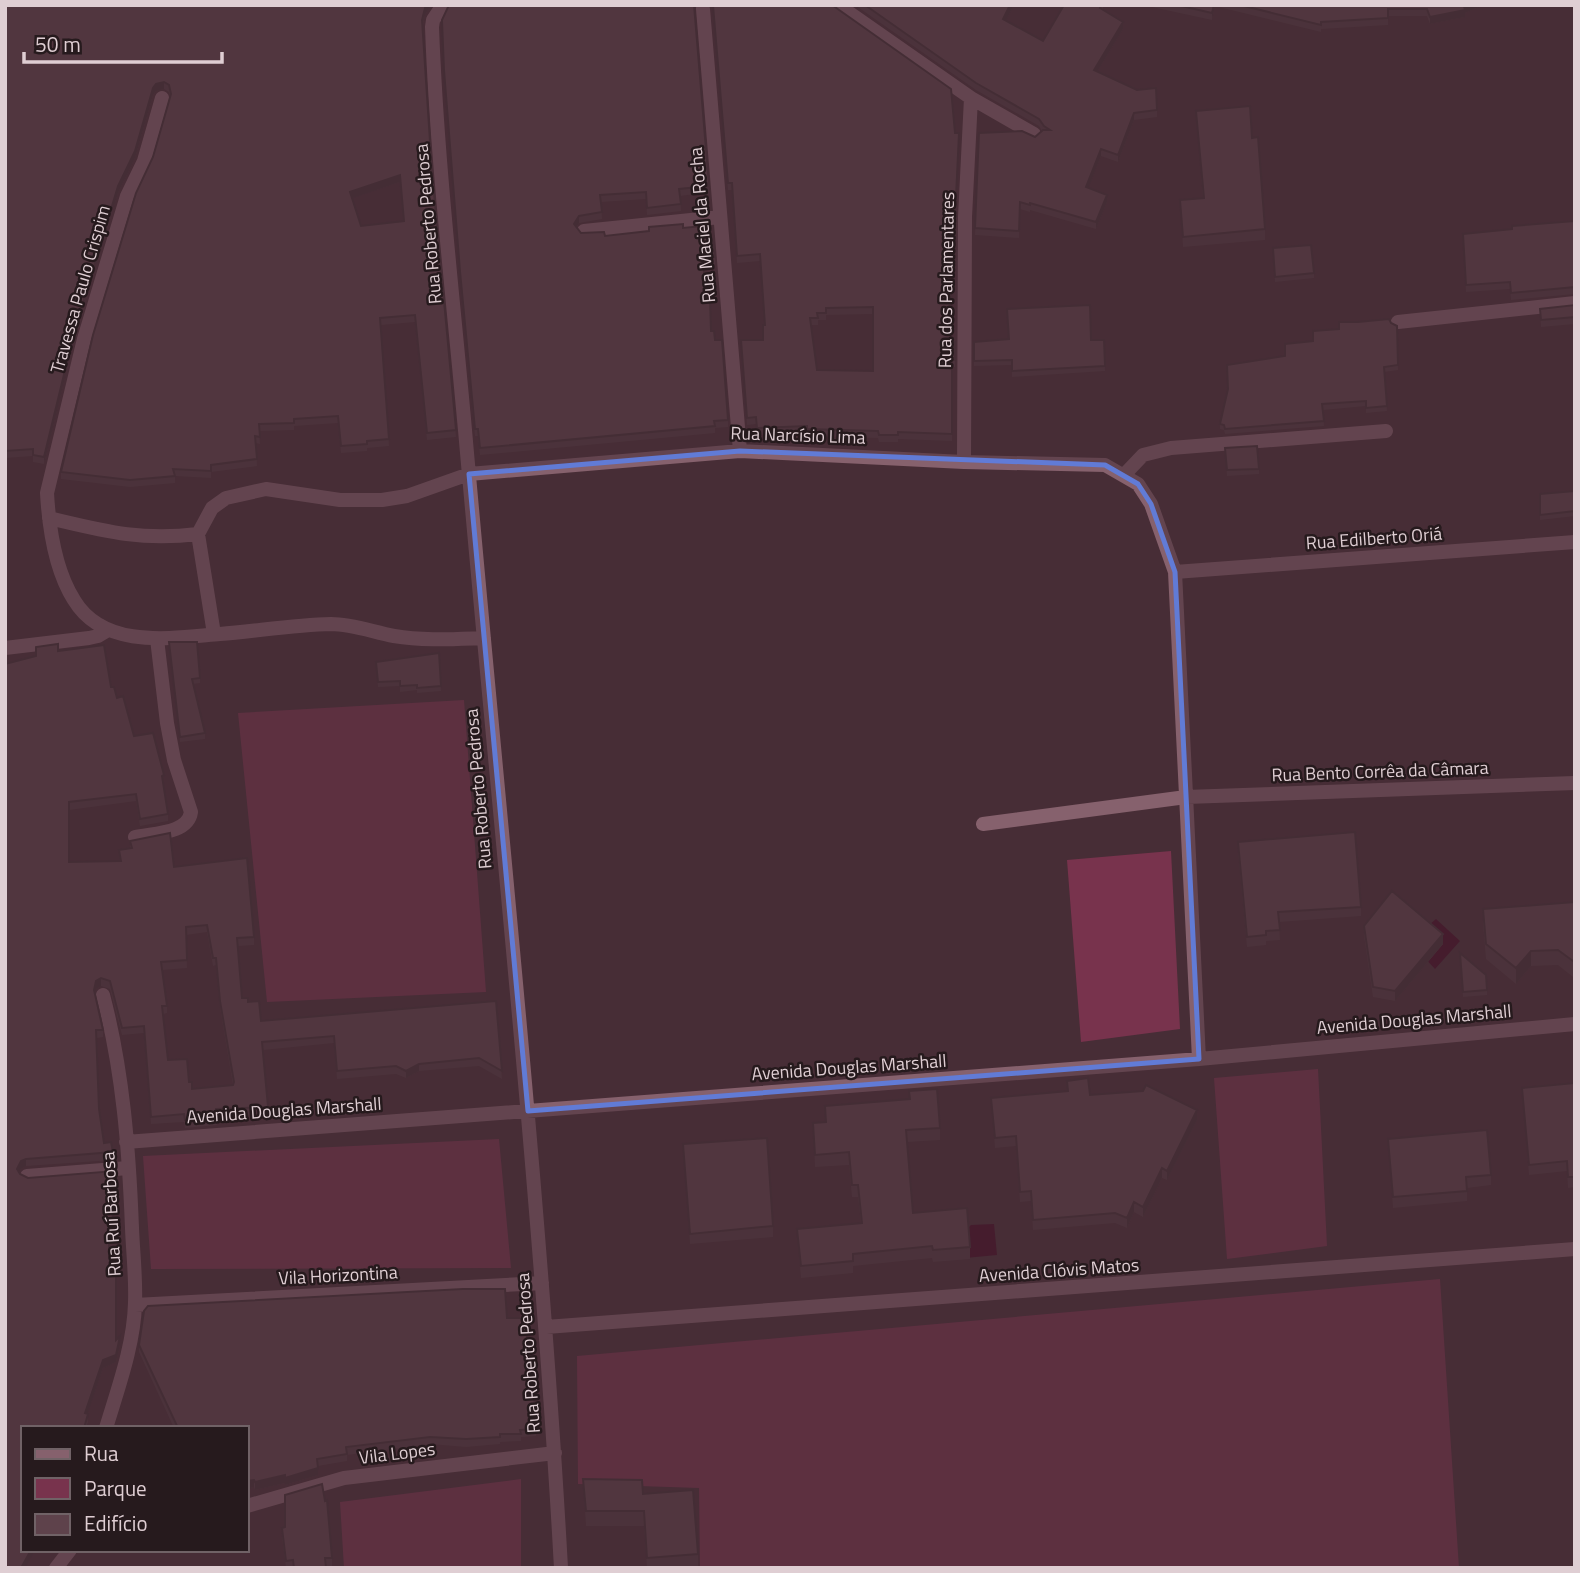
<svg xmlns="http://www.w3.org/2000/svg" width="1580" height="1573" font-family="'Titillium Web',sans-serif">
<style>
.green{fill:#78334d}
.water{fill:#430823}
.lines{fill:none;stroke-linecap:round;stroke-linejoin:round}
.street{stroke:#86616d;stroke-width:14}
.wall{fill:#513940;fill-rule:evenodd}
.shaded-wall{fill:#422e34}
.building{fill:#5e424b;stroke:#422e34;stroke-width:2;fill-rule:evenodd}
.marked{fill:none;stroke:#617bd6;stroke-width:5;stroke-linejoin:round}
.labels{text-anchor:middle;dominant-baseline:central;stroke-width:5;stroke-linejoin:round;paint-order:stroke}
.street-label{font-size:18px;fill:#dfced3;stroke:#261a1d}
</style>
<rect width="100%" height="100%" fill="#472d36"/>
<path class="green" d="M464,700L486,992L267,1002L238,713Z
M1171,851L1180,1029L1081,1042L1067,860Z
M1318,1069L1327,1246L1227,1259L1214,1078Z
M499,1139L511,1268L151,1269L143,1156Z
M1440,1279L1459,1568H700L699,1488L578,1484L577,1356Z
M521,1479V1568H344L340,1502Z"/>
<path class="water" d="M1436,919L1460,941L1435,969L1423,956L1422,931Z
M994,1224L997,1255L965,1258L966,1230L971,1225Z"/>
<g class="lines">
<path class="street" d="M443,5L433,20L432,27C437,162 453,296 465,430C498,809 540,1188 561,1568
M838,5L971,98L965,217L964,462
M703,9L740,451
M162,98L144,161L127,196L84,339L47,493C49,528 55,570 74,600C104,650 172,638 220,634C257,631 294,625 331,624C352,624 373,632 394,636C423,641 454,639 484,638
M971,98L1034,134
M584,231L720,217
M1398,322L1575,303
M1124,475L1143,455L1171,448L1386,431
M49,518C104,531 140,541 198,534
M1175,572L1575,542
M214,634L198,534L212,508L226,498L266,489L340,500H382L407,496L469,474L740,451L964,462L1105,465L1138,484L1151,504L1175,572L1199,1059
M5,648L89,638L98,636L108,630
M983,824L1186,797L1575,783
M135,837C153,833 188,834 191,812L174,760L167,723L157,639
M103,995C123,1071 129,1150 132,1228C133,1253 136,1278 135,1303C134,1345 118,1388 106,1428
M126,1142L1199,1059L1575,1024
M27,1176L128,1168
M135,1305L542,1283
M546,1327L1575,1249
M247,1506L344,1478L555,1453
M56,1568L70,1550"/>
</g>
<path class="wall" d="M5,5H431L425,15L423,26L432,172L456,437L427,440L415,322L381,325L389,446L367,448V451L341,453L338,423L294,426V430L259,431L260,444L256,443L257,466L211,472V478L175,476V483L130,487L61,479V472L170,97L169,92L164,89L156,91L153,95L135,158L118,193L75,336L44,464L33,462V456L5,458ZM400,182L404,221L361,226L352,198Z
M449,5H695L694,9L709,192L680,196L681,211L647,215L646,199L601,202L602,219L579,223L577,227L581,233L605,236L683,228L715,257V264L703,265L711,331L728,420V427L715,428V433L480,455L478,436H475L460,278L444,77L442,20Z
M711,5H832L952,288L951,342H955V367H952V441L898,439V442H879L878,438L807,436V433L757,435L756,424L747,425L741,340H763L765,325L760,261L737,263L732,190H728L713,8ZM873,314V371L817,370L811,325H818V320H826V315Z
M855,5H1014L1006,20L1043,41L1103,5V10L1123,29L1097,72L1157,110V117L1134,120L1118,162L1101,156L1088,188L1107,202L1096,229L1030,210V212L1020,209L1019,238L975,235L979,133L1035,137L1042,131L1039,126L976,90Z
M1152,5H1483L1465,13V17L1430,24L1427,16H1388V25L1321,29V32L1215,6L1212,20L1152,7Z
M1196,111L1252,138L1265,229V240L1183,247L1180,200L1203,198Z
M1575,221V294L1511,300L1510,289L1466,292L1463,241L1512,229Z
M1273,253L1314,273V278L1275,282Z
M1575,305V324L1541,327L1540,309Z
M1391,323L1397,326L1398,370L1384,372L1387,411L1366,413V406L1323,410L1324,426L1225,434L1224,430L1220,429V424L1285,356L1313,341L1339,329Z
M1008,339L1104,340L1105,371L1012,377V365L974,366V342Z
M1225,448L1259,469V474L1227,476Z
M1575,491V516L1540,520V494Z
M169,642L200,678V683L193,684L205,733V739L180,742Z
M58,651L111,687L134,736L164,783H163L168,814V821L140,826L136,801L69,810V862L120,861L119,850L130,849V841L174,867L254,937V945L238,946L242,998L248,1002L261,1021L496,1001L502,1079L479,1066L419,1071L406,1078L396,1074L337,1079L334,1043L263,1050L268,1114L217,1116V1125L185,1128L184,1122L151,1124L144,1033L122,1035L110,989L101,986L96,989L95,994L103,1030V1037L97,1038L99,1109L104,1143L113,1152V1160L26,1166L21,1169L19,1173L20,1174L28,1178L115,1171L117,1198L113,1196V1233H109V1251L116,1340L120,1344L116,1362L103,1368L87,1414L88,1422L25,1568L5,664ZM207,932L213,966L216,965L220,1008L233,1085L192,1089L189,1082L168,1060L163,1014L167,1013V1006L162,970L187,968L186,935Z
M439,653L441,691L417,693V690L400,692V686L378,687L376,662Z
M1238,842L1361,907V916L1279,922L1280,940L1266,941V945L1247,947L1238,852Z
M1575,902V975L1573,977L1558,965L1531,966L1516,984L1486,959L1483,924V909Z
M1364,926L1443,944L1395,1001L1373,997L1364,936Z
M1460,958L1487,990V995L1463,997Z
M1067,1081L1090,1095L1197,1120L1167,1180L1162,1178L1143,1217L1134,1212L1127,1228L1115,1223L1033,1230L1031,1201L1020,1202L1016,1146L995,1148L991,1098L1067,1091Z
M1575,1083V1187L1568,1188L1567,1171L1529,1175L1522,1088Z
M909,1091L940,1128V1140L907,1142L913,1213L970,1247V1259L933,1262L932,1258L853,1266V1273L801,1278L797,1229L861,1223L858,1197H852L849,1165L815,1167L813,1123L825,1122V1106L909,1099Z
M1388,1139L1491,1175V1185L1467,1188V1201L1393,1208Z
M683,1144L773,1226V1237L690,1244Z
M507,1318L527,1339L536,1436L521,1437V1441L500,1442V1444L466,1447L430,1444L347,1455V1461L318,1466V1475L285,1485V1483L255,1490L254,1487L247,1489V1428H174L139,1352V1345Z
M583,1479L643,1494L698,1554V1568H647L644,1526H586Z
M282,1528L332,1558V1568H286L282,1538Z"/>
<path class="shaded-wall" d="M427,5H431L425,15L422,27L425,8Z
M1010,5H1014L1003,26V19Z
M1214,5H1215L1212,20V13Z
M1466,5H1483L1465,13V17L1430,24V17Z
M1123,22V29L1094,77V70Z
M164,82V89L156,91L153,95L135,158L118,193L75,336L44,464V457L75,329L118,186L153,88L156,84Z
M1134,113V120L1118,162V155Z
M1101,149V156L1086,194V187Z
M400,175V182L350,199V192Z
M1107,195V202L1096,229V222Z
M579,216V223L574,231V224Z
M1443,934V944L1395,1001V991Z
M1531,951V966L1516,984V968Z
M1575,959V975L1573,977V961Z
M101,978V986L96,989L94,997V990L96,981Z
M419,1064V1071L406,1078V1071Z
M1197,1110V1120L1167,1180V1171Z
M26,1159V1166L21,1169L17,1176V1169L21,1161Z
M1162,1168V1178L1143,1217V1207Z
M1134,1202V1212L1127,1228V1218Z
M120,1336V1344L116,1362L103,1368L85,1421V1413L103,1360Z
M318,1468V1475L285,1485V1478Z
M285,1475V1483L255,1490V1482Z
M254,1480V1487L247,1489V1481Z
M31,1550H35L25,1568H21Z"/>
<path class="building" d="M5,5H427L425,8L422,20L432,172L456,430L427,433L415,315L380,318L389,439L367,441V444L341,446L338,416L294,419V423L259,424L260,437L255,436L257,459L211,465V471L173,469L175,476L130,480L61,472L93,335L136,193L153,157L171,94L169,85L164,82L156,84L153,88L135,151L118,186L75,329L44,457L33,455V449L5,451ZM400,175L404,221L361,226L350,192Z
M449,5H694L709,186L679,189L681,204L647,208L646,192L600,195L602,212L579,216L574,224L581,233L604,232L605,236L649,231V227L683,224V228L703,226L713,242L715,257L703,258L706,299H710L711,331H714L715,340H722L728,420L714,421L715,426L480,448L478,429H475L460,271L444,70L442,20Z
M713,5H832L951,89L955,133H959L952,281L951,342H955V360H952V434L898,432V435H879L878,431L807,429V426L757,428L756,417L747,418L741,340H763V325H765L760,254L737,256L732,183H728ZM873,307V371L817,370L810,318H818L817,313H826V308Z
M865,5H1010L1003,19L1043,41L1064,5H1102L1100,8L1123,22L1094,70L1137,90L1156,88L1157,110L1134,113L1118,155L1101,149L1086,187L1107,195L1096,222L1030,203V205L1020,202L1019,231L975,228L979,133L1022,131L1035,137L1043,130H1050L1044,126L1039,119L976,83Z
M1177,5H1214L1212,13Z
M1240,5H1466L1464,6L1465,10L1430,17L1427,9H1388V18L1321,22V25Z
M1250,106L1252,138L1258,137L1265,229L1183,237L1180,200L1204,198L1196,111Z
M1575,221V287L1511,293L1510,282L1466,285L1463,234L1512,229V226Z
M1311,245L1314,273L1275,277L1273,248Z
M1090,305L1091,340H1104L1105,366L1012,371V360L974,361V342L1009,339L1007,309Z
M1575,305V317L1541,320L1540,309Z
M1389,319L1391,323L1397,326L1398,365L1384,367L1387,406L1366,408V401L1322,404L1324,421L1225,429L1224,425L1220,424L1228,389L1227,365L1285,356V344L1313,341V331L1339,329V322H1358Z
M1257,446L1259,469L1227,470L1225,448Z
M1575,491V511L1540,515V494Z
M169,642H197L200,678L192,679L205,733L180,737Z
M58,644V651L104,645L111,687H114L117,698L123,696L134,736L153,733L164,775L162,776L168,814L140,819L136,794L69,802V862L121,861L119,850L132,848L130,841L170,833L174,867L247,858L254,937L237,938L242,998H248V1002L259,1001L261,1021L496,1001L502,1071L479,1058L419,1064L406,1071L396,1066L337,1071L334,1036L262,1042L268,1107L216,1109L217,1118L185,1120L184,1114L151,1117L144,1026L122,1028L110,981L101,978L96,981L94,990L103,1030H96L99,1109L104,1143L111,1142L113,1152L26,1159L21,1161L17,1169L20,1174L28,1178L115,1171L117,1190L112,1189L113,1225H109V1251L111,1271H116V1340L120,1336L116,1355L103,1360L85,1413L88,1414L84,1428H23V1550H31L21,1568H5V664L36,656V647ZM207,925L213,958H216L220,1001L234,1082L233,1085L192,1089V1082H189L187,1059L168,1060L162,1006H167L161,962L187,960L186,927Z
M439,653L441,686L417,688V685L400,686V681L378,682L376,662Z
M1355,832L1361,907L1278,912L1280,930L1266,931V935L1247,937L1238,842Z
M1392,891L1443,934L1395,991L1373,987L1364,926Z
M1575,902V959L1573,961L1558,950L1531,951L1516,968L1486,944L1483,909Z
M1460,953L1486,975L1487,990L1463,992Z
M1088,1078L1090,1095L1143,1091L1146,1085L1197,1110L1167,1171L1162,1168L1143,1207L1134,1202L1127,1218L1115,1213L1033,1220L1031,1191L1020,1192L1016,1136L995,1138L991,1098L1068,1091L1067,1081Z
M1575,1083V1177H1568L1567,1161L1529,1165L1522,1088Z
M937,1089L940,1128L906,1130L913,1213L967,1208L970,1247L933,1250L932,1246L853,1254V1261L801,1266L797,1229L862,1223L858,1185H852L849,1152L815,1155L813,1123L826,1122L825,1106L910,1099L909,1091Z
M1487,1130L1491,1175L1466,1177L1467,1191L1393,1197L1388,1139Z
M767,1138L773,1226L690,1234L683,1144Z
M463,1289H505L507,1318H526L527,1339H531L536,1429L520,1430L521,1434H500V1437L466,1439L430,1437L346,1447L347,1454L317,1459L318,1468L285,1478V1475L255,1482L254,1480L247,1481V1428H178L139,1345L144,1311L148,1306Z
M583,1479L642,1480L643,1494L693,1490L698,1554L647,1558L644,1511H586Z
M322,1484L325,1501L327,1500L332,1558H325L326,1568H294L293,1560L286,1561L282,1528L285,1527V1495Z"/>
<path d="M0 0H1580V1573H0ZM740,451L1105,465L1138,484L1151,504L1175,572L1199,1059L528,1111L469,474Z" fill="#472d36" fill-opacity=".55" fill-rule="evenodd"/>
<path class="marked" d="M740,451L1105,465L1138,484L1151,504L1175,572L1199,1059L528,1111L469,474Z"/>
<g class="labels">
<g class="street-label">
<text transform="translate(428 224) rotate(-95)">Rua Roberto Pedrosa</text>
<text transform="translate(702 225) rotate(-95)">Rua Maciel da Rocha</text>
<text transform="translate(946 280) rotate(-89)">Rua dos Parlamentares</text>
<text transform="translate(80 289) rotate(-74)">Travessa Paulo Crispim</text>
<text transform="translate(798 435) rotate(2)">Rua Narcísio Lima</text>
<text transform="translate(1374 538) rotate(-4)">Rua Edilberto Oriá</text>
<text transform="translate(1380 771) rotate(-2)">Rua Bento Corrêa da Câmara</text>
<text transform="translate(478 789) rotate(-95)">Rua Roberto Pedrosa</text>
<text transform="translate(1414 1019) rotate(-5)">Avenida Douglas Marshall</text>
<text transform="translate(849 1067) rotate(-4)">Avenida Douglas Marshall</text>
<text transform="translate(284 1110) rotate(-4)">Avenida Douglas Marshall</text>
<text transform="translate(111 1214) rotate(-93)">Rua Ruí Barbosa</text>
<text transform="translate(1059 1270) rotate(-4)">Avenida Clóvis Matos</text>
<text transform="translate(338 1275) rotate(-3)">Vila Horizontina</text>
<text transform="translate(528 1353) rotate(-94)">Rua Roberto Pedrosa</text>
<text transform="translate(397 1453) rotate(-7)">Vila Lopes</text>
</g>
</g>
<rect width="1580" height="1573" fill="none" stroke="#dfced3" stroke-width="14"/>
<rect x="21" y="1426" width="228" height="126" fill="#261a1d" stroke="#706266" stroke-width="2"/>
<rect x="35" y="1449" width="35" height="10" fill="#86616d" stroke="#706266" stroke-width="2"/>
<text x="84" y="1461" font-size="21" fill="#dfced3">Rua</text>
<rect x="35" y="1478" width="35" height="21" fill="#78334d" stroke="#706266" stroke-width="2"/>
<text x="84" y="1496" font-size="21" fill="#dfced3">Parque</text>
<rect x="35" y="1514" width="35" height="21" fill="#5e424b" stroke="#706266" stroke-width="2"/>
<text x="84" y="1531" font-size="21" fill="#dfced3">Edifício</text>
<path d="M24 52v10h198v-10" fill="none" stroke="#dfced3" stroke-width="3.5"/>
<text x="35" y="52" font-size="21" fill="#dfced3" stroke="#261a1d" stroke-width="5" paint-order="stroke">50 m</text>
</svg>
